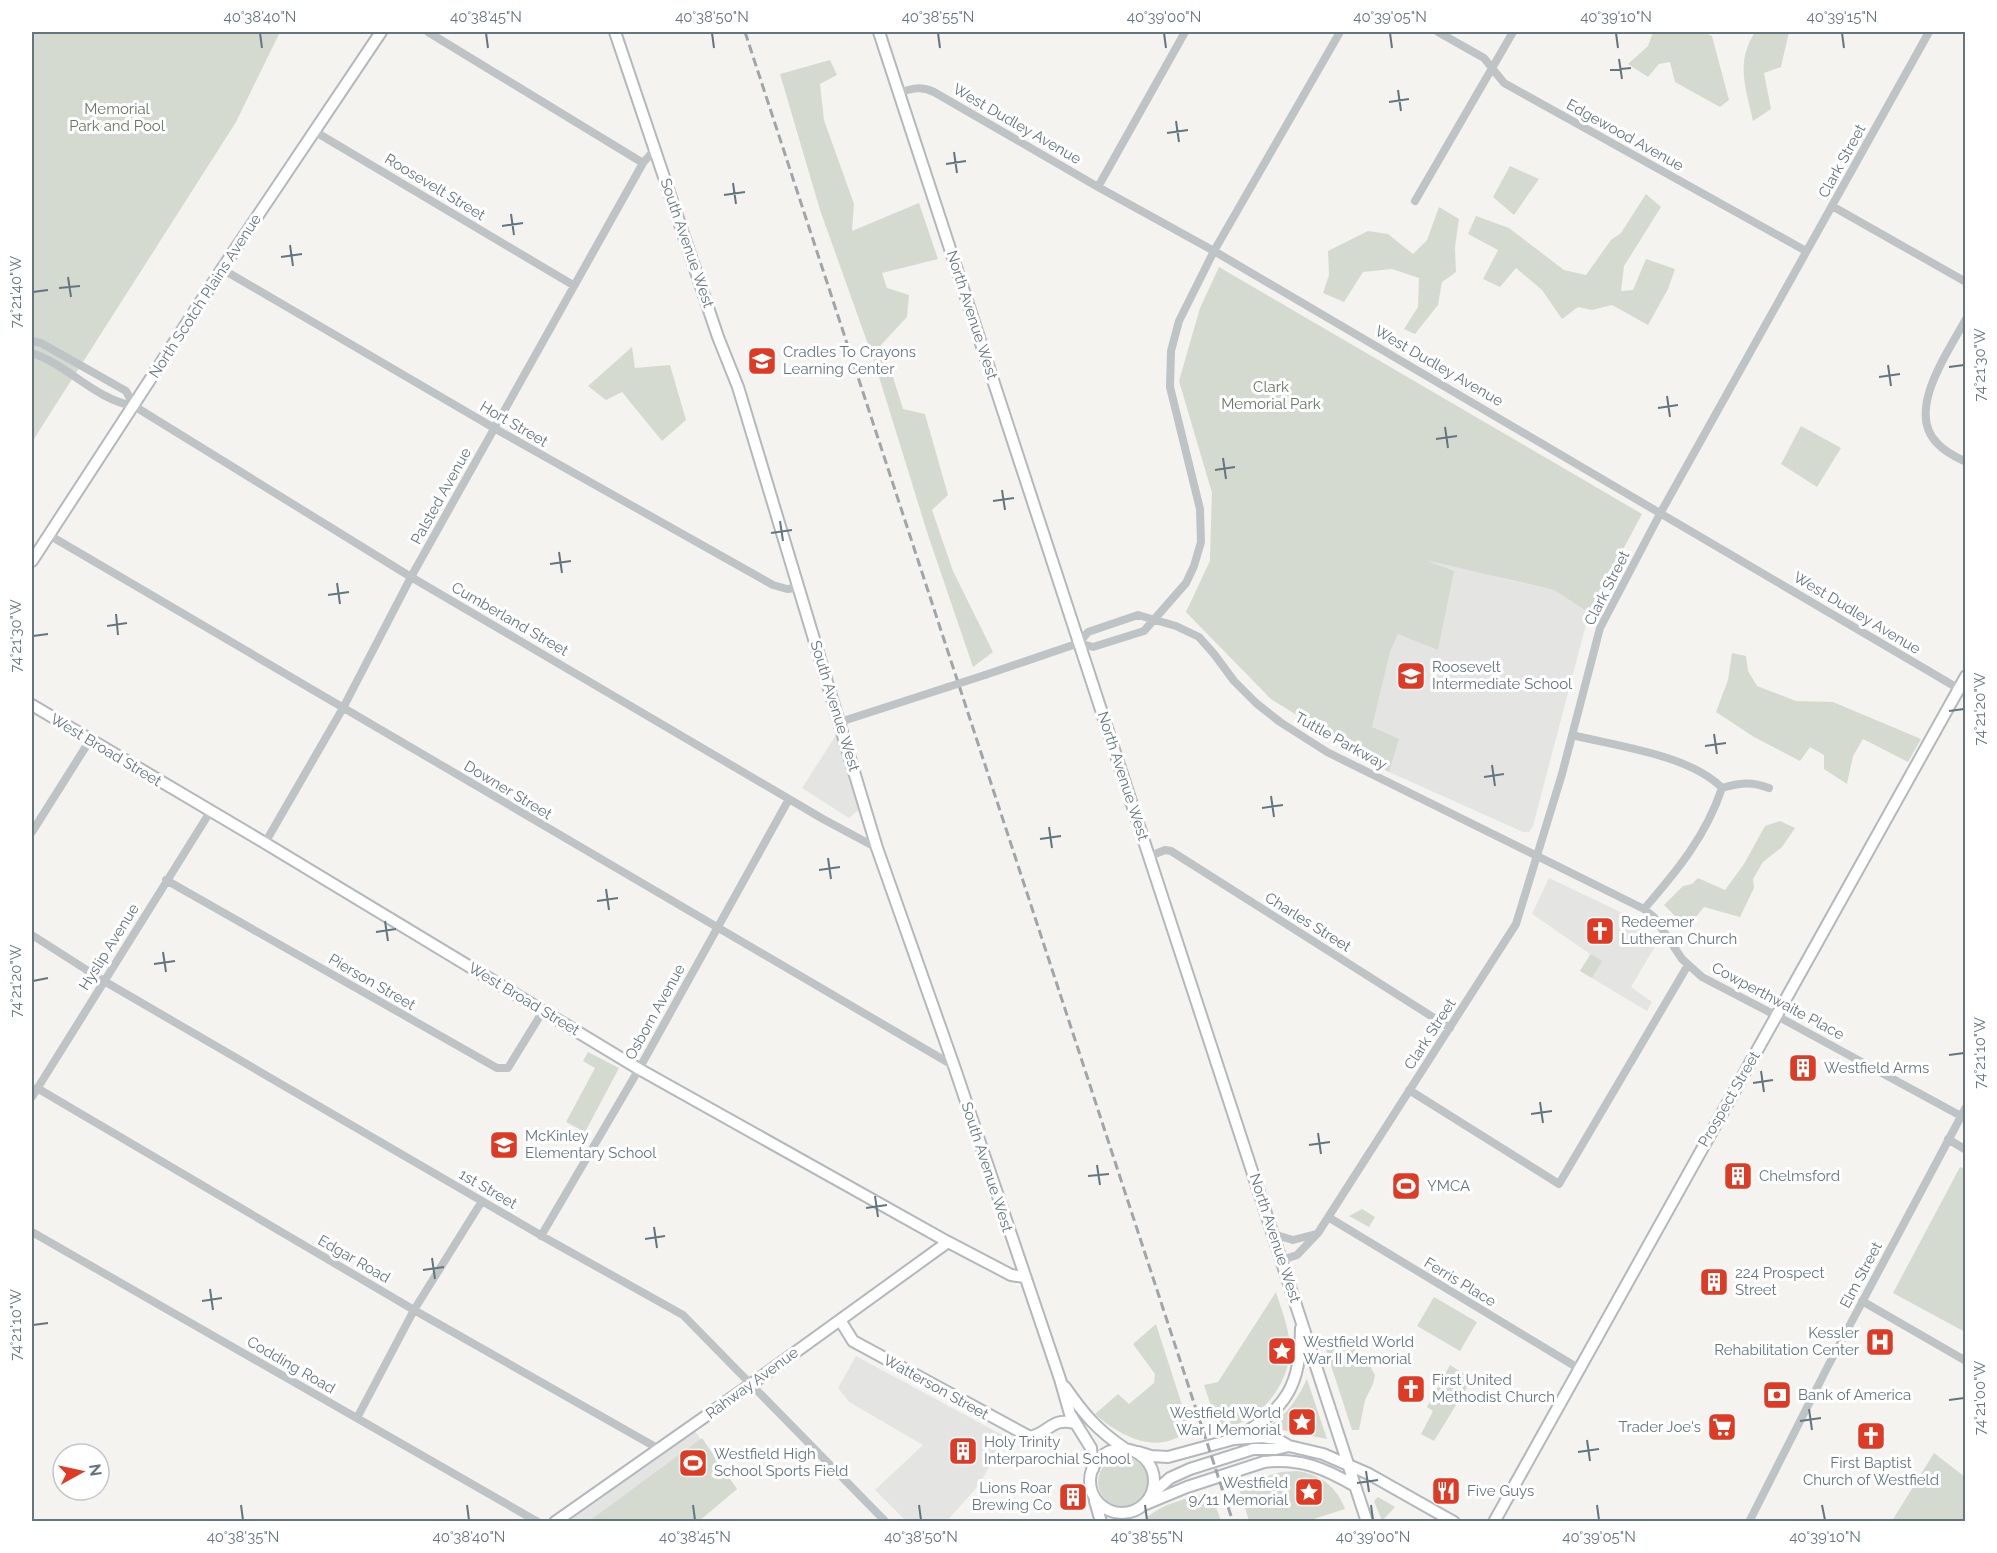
<svg xmlns="http://www.w3.org/2000/svg" width="1997" height="1553" font-family="Raleway,sans-serif">
<style>
.built{fill:#e4e5e3}
.green{fill:#d5dad0}
.lines{fill:none;stroke-linecap:round;stroke-linejoin:round}
.secondary-casing{stroke:#b3b8bc;stroke-width:14}
.street{stroke:#bec3c5;stroke-width:8}
.secondary{stroke:#fff;stroke-width:10}
.rail{stroke:#9fa6aa;stroke-width:3;stroke-dasharray:9 4.5;stroke-linecap:butt}
.street-bridge{stroke:#bec3c5;stroke-width:8}
.ticks{fill:none;stroke:#637680;stroke-width:2}
.labels{text-anchor:middle;dominant-baseline:central;stroke-width:6;stroke-linejoin:round;paint-order:stroke}
.park-label{font-size:15px;fill:#687762;stroke:#fff}
.street-label{font-size:15px;fill:#637680;stroke:#fff}
.poi-label{font-size:15px;fill:#637680;stroke:#fff;text-anchor:start}
.neatline{fill:none;stroke:#637680;stroke-width:2}
.ticks-label{font-size:15px;text-anchor:middle;fill:#637680}
</style>
<rect width="100%" height="100%" fill="#f4f3ef"/>
<path class="built" d="M1212,493L1509,580L1554,590L1589,613L1533,826L1529,832H1523L1389,772L1271,699L1186,612L1210,561Z
M836,735L861,808L849,818L802,788Z
M1549,878L1635,919L1657,943L1631,987L1652,1002L1647,1011L1580,971L1590,954L1532,914Z
M856,1356L1006,1437L979,1485L947,1521H906L875,1490L923,1445L849,1402L838,1388Z
M692,1427L737,1489L699,1521L555,1522Z"/>
<path class="green" d="M32,32H280L236,122L32,442Z
M1653,32H1703L1712,36L1729,100L1720,107L1675,82L1670,62L1659,64L1648,77L1628,64L1648,46Z
M1755,32H1789L1781,67L1764,73L1771,109L1753,121C1746,88 1735,63 1755,32Z
M830,60L837,75L820,84L824,120L854,204L852,231L919,203L938,259L882,273L887,288L909,295L907,317L879,347L891,371L903,409L925,414L948,495L932,510L953,571L993,652L973,667L928,535L875,364L820,210L780,74Z
M1510,166L1539,179L1514,215L1493,197Z
M1646,194L1661,207L1624,266L1621,291L1633,290L1646,259L1675,269L1668,289L1648,325L1612,305L1592,310L1578,307L1562,319L1542,290L1516,268L1500,287L1483,279L1498,250L1468,234L1476,216L1509,228L1564,270L1586,275L1611,240L1621,233Z
M1439,207L1459,219L1455,247L1456,272L1442,282L1438,305L1415,334L1404,329L1418,307L1419,278L1392,269L1363,272L1344,302L1323,293L1329,275L1328,251L1368,231L1388,234L1413,254L1427,240Z
M1219,267L1642,514L1589,613L1554,590L1425,560L1454,571L1438,650L1398,634L1390,652L1372,727L1399,739L1389,772L1271,699L1186,612L1210,561L1212,493L1179,381L1200,308Z
M632,347L635,368L670,365L686,420L662,441L622,392L606,400L588,386Z
M1801,426L1841,448L1817,487L1781,464Z
M1732,653L1746,656L1748,671L1757,686L1796,701L1833,702L1921,739L1908,762L1863,739L1853,756L1847,784L1824,769V755L1810,747L1800,761L1754,737L1716,712L1728,680Z
M1780,821L1795,828L1782,847L1763,862L1753,879L1754,888L1740,917L1704,907L1687,928L1664,905L1683,886L1692,884L1698,878L1725,890L1744,864L1765,826Z
M1591,954L1602,961L1592,978L1580,971Z
M588,1052L619,1068L585,1132L566,1122L595,1068L583,1061Z
M1960,1167L1966,1170L1965,1332L1893,1293Z
M1362,1209L1375,1217L1369,1227L1349,1216Z
M1276,1292C1282,1311 1290,1331 1290,1350C1289,1385 1256,1429 1218,1427L1204,1385L1218,1382Z
M1434,1297L1477,1322L1460,1351L1417,1326Z
M1156,1324L1190,1430C1186,1436 1180,1437 1174,1439C1147,1451 1115,1432 1095,1414L1118,1394L1129,1404L1154,1383L1155,1374L1133,1344Z
M1346,1337L1353,1341L1351,1347L1371,1360V1368L1375,1375L1373,1384L1365,1400L1359,1430H1352L1326,1350L1329,1348L1339,1349Z
M1450,1365L1472,1379L1434,1441L1421,1434L1433,1411L1427,1407Z
M1307,1379L1327,1439L1268,1427C1287,1414 1297,1400 1307,1379Z
M702,1438L737,1489L699,1521H589Z
M1934,1453L1965,1477V1521H1892Z
M1098 1482a25 25 0 1 1 50 0a25 25 0 1 1-50 0Z
M1297,1471C1320,1474 1337,1487 1345,1509L1307,1521H1249L1238,1485L1281,1472Z
M1211,1493L1221,1521H1143C1161,1503 1187,1498 1211,1493Z
M1378,1497L1395,1507L1382,1521L1374,1501Z"/>
<g class="lines">
<g class="secondary-casing">
<path id="secondary" d="M615,32L718,337L738,387L877,848L954,1066L1060,1379L1070,1414L1091,1448L1093,1469
M879,32L1367,1522
M32,561L222,269L381,32
M32,705L265,843L639,1069L948,1242L1011,1275L1024,1277
M840,1320L853,1341L1030,1437C1049,1433 1052,1417 1074,1423
M1065,1387C1083,1413 1097,1430 1124,1448
M1238,1437C1288,1407 1300,1386 1301,1328
M1090 1481a32 32 0 1 1 64 0a32 32 0 1 1-64 0Z
M1138,1452L1151,1456L1168,1457L1234,1439L1262,1437L1277,1439L1289,1446L1323,1454L1369,1474L1454,1522
M1153,1493L1170,1478L1190,1469L1253,1449H1276L1289,1446
M1095,1501L1101,1522
M1146,1504L1187,1487L1264,1462C1299,1457 1326,1469 1355,1486
M555,1522L750,1385L948,1242
M1494,1522L1966,676"/>
</g>
<path class="street" d="M428,32L643,163
M1438,32L1484,58L1504,83L1806,251
M899,93C912,88 921,86 934,92L1098,187L1214,251L1966,693
M314,131L573,285
M1098,187L1185,32
M1415,201L1513,32
M1832,206L1966,282
M222,269L494,428L773,585L787,589L798,588
M1966,319C1949,351 1904,412 1938,444C1945,452 1956,457 1966,462
M32,341L41,343L126,391L134,406
M32,353C68,365 96,400 134,406L411,577L823,819L877,848
M49,535L954,1066
M1079,643L1093,647L1144,631L1186,583L1194,566L1201,542L1200,509L1170,387L1171,351L1179,321L1214,251L1340,32
M985,675L1079,643L1088,632L1138,615L1176,626L1199,637L1214,654L1234,681L1256,703L1280,722L1327,752L1644,909L1654,917L1682,959L1702,977L1777,1016L1961,1116
M840,722L948,687
M1572,735C1616,746 1690,755 1722,788C1706,836 1677,871 1644,909
M1722,788C1739,783 1751,781 1769,788
M32,832L90,740
M265,843L343,708L411,577L643,163L655,149
M1150,856L1165,850L1171,851L1450,1028
M166,880L497,1068H508L543,1011
M32,935L104,981L549,1240L683,1315L886,1522
M37,1088L414,1310L659,1449
M1409,1090L1559,1184L1688,965
M32,1097L210,812
M1948,1139L1966,1150
M1328,1217L1578,1368
M32,1232L538,1522
M1273,1234L1293,1240L1316,1234
M541,1236L639,1069L789,799
M1282,1260L1297,1255L1318,1233L1516,924L1562,774L1600,628L1661,512L1929,32
M1862,1301L1966,1361
M357,1418L414,1310L482,1201
M1749,1522L1828,1366L1966,1107"/>
<use href="#secondary" class="secondary"/>
<path class="rail" d="M745,32L1233,1522"/>
<path class="street-bridge" d="M948,687L985,675"/>
</g>
<path class="ticks" d="M260,33L262,48M486,33L488,48M712,33L714,48M938,33L940,48M1164,33L1166,48M1390,33L1392,48M1616,33L1618,48M1842,33L1844,48M1619,59L1622,79M1610,70L1631,68M1398,90L1401,111M1389,102L1409,99M1176,121L1179,142M1167,133L1188,130M954,152L957,173M946,164L966,161M733,183L736,204M724,195L745,192M511,214L514,235M502,226L523,223M290,245L293,266M281,257L302,254M68,277L71,297M59,288L80,286M33,292L48,290M1888,365L1891,386M1949,367L1964,365M1879,377L1900,374M1667,396L1670,417M1658,408L1678,405M1445,427L1448,448M1436,439L1457,436M1223,458L1226,479M1215,470L1235,467M1002,490L1005,510M993,501L1014,498M780,521L783,541M771,533L792,530M559,552L562,573M550,564L571,561M337,583L340,604M328,595L349,592M116,614L118,635M107,626L127,623M33,636L48,634M1949,711L1964,709M1714,734L1717,754M1705,746L1726,743M1492,765L1495,786M1484,777L1504,774M1271,796L1274,817M1262,808L1283,805M1049,827L1052,848M1040,839L1061,836M828,858L831,879M819,870L840,867M606,889L609,910M597,901L618,898M385,921L388,941M376,932L396,929M163,952L166,972M154,964L175,961M33,981L48,978M1949,1055L1964,1053M1761,1071L1764,1092M1753,1083L1773,1080M1540,1102L1543,1123M1531,1114L1552,1111M1318,1133L1321,1154M1309,1145L1330,1142M1097,1165L1100,1185M1088,1176L1109,1174M875,1196L878,1217M866,1208L887,1205M654,1227L657,1248M645,1239L665,1236M432,1258L435,1279M423,1270L444,1267M210,1289L213,1310M202,1301L222,1298M33,1325L48,1323M1949,1400L1964,1398M1809,1409L1812,1430M1800,1421L1821,1418M1587,1440L1590,1461M1578,1452L1599,1449M1366,1471L1369,1492M1357,1483L1378,1480M241,1505L243,1520M467,1505L469,1520M693,1505L695,1520M919,1505L921,1520M1145,1505L1147,1520M1371,1505L1373,1520M1597,1505L1599,1520M1822,1505L1825,1520"/>
<defs>
<g id="school-square" transform="scale(1.5)"><rect x="-9" y="-9" width="18" height="18" rx="4" fill="#df3a24" stroke="#fff"/><path d="M0-5L7-2L0 1L-7-2ZM-4 1L0 2.5L4 1V4Q0 6-4 4Z" fill="#fff"/></g>
<g id="church-square" transform="scale(1.5)"><rect x="-9" y="-9" width="18" height="18" rx="4" fill="#df3a24" stroke="#fff"/><path d="M-1.2-6h2.4v3.5h3.3v2.4h-3.3V6h-2.4V-.1h-3.3v-2.4h3.3Z" fill="#fff"/></g>
<g id="building-square" transform="scale(1.5)"><rect x="-9" y="-9" width="18" height="18" rx="4" fill="#df3a24" stroke="#fff"/><path d="M-4-6H4V6H1V3H-1V6H-4ZM-2.5-4.3h1.7v1.8h-1.7ZM.8-4.3h1.7v1.8H.8ZM-2.5-1h1.7V.8h-1.7ZM.8-1h1.7V.8H.8Z" fill="#fff"/></g>
<g id="stadium-square" transform="scale(1.5)"><rect x="-9" y="-9" width="18" height="18" rx="4" fill="#df3a24" stroke="#fff"/><path d="M0-5a6.5 5 0 1 0 0 10a6.5 5 0 1 0 0-10ZM-3.5-1.8h7v3.6h-7Z" fill="#fff"/></g>
<g id="hospital-square" transform="scale(1.5)"><rect x="-9" y="-9" width="18" height="18" rx="4" fill="#df3a24" stroke="#fff"/><path d="M-5-5h3v3.5h4V-5h3V5h-3V1.5h-4V5h-3Z" fill="#fff"/></g>
<g id="sight-square" transform="scale(1.5)"><rect x="-9" y="-9" width="18" height="18" rx="4" fill="#df3a24" stroke="#fff"/><path d="M0-6L1.8-2.2L6-1.7L2.9 1.2L3.7 5.4L0 3.3L-3.7 5.4L-2.9 1.2L-6-1.7L-1.8-2.2Z" fill="#fff"/></g>
<g id="bank-square" transform="scale(1.5)"><rect x="-9" y="-9" width="18" height="18" rx="4" fill="#df3a24" stroke="#fff"/><path d="M-6-4H6V4H-6ZM0-2.3a2.3 2.3 0 1 0 0 4.6a2.3 2.3 0 1 0 0-4.6Z" fill="#fff"/></g>
<g id="supermarket-square" transform="scale(1.5)"><rect x="-9" y="-9" width="18" height="18" rx="4" fill="#df3a24" stroke="#fff"/><path d="M-6-5.5h2.5l.6 2H6L4.5 2H-2.5L-4.4-4H-6ZM-1.5 3.2a1.3 1.3 0 1 0 .1 0ZM3 3.2a1.3 1.3 0 1 0 .1 0Z" fill="#fff"/></g>
<g id="restaurant-square" transform="scale(1.5)"><rect x="-9" y="-9" width="18" height="18" rx="4" fill="#df3a24" stroke="#fff"/><path d="M-5-6h1v4h1v-4h1v4h1v-4h1v5L-1.5 .5V6h-2V.5L-5-1ZM5-6V6H3V1.5H1.5Q1.5-4 5-6Z" fill="#fff"/></g>
</defs>
<g fill-rule="evenodd">
<use href="#school-square" x="762" y="361"/>
<use href="#school-square" x="1411" y="676"/>
<use href="#church-square" x="1600" y="931"/>
<use href="#building-square" x="1803" y="1068"/>
<use href="#school-square" x="504" y="1145"/>
<use href="#building-square" x="1738" y="1176"/>
<use href="#stadium-square" x="1406" y="1186"/>
<use href="#building-square" x="1714" y="1282"/>
<use href="#hospital-square" x="1880" y="1342"/>
<use href="#sight-square" x="1282" y="1351"/>
<use href="#church-square" x="1411" y="1389"/>
<use href="#bank-square" x="1777" y="1395"/>
<use href="#sight-square" x="1302" y="1422"/>
<use href="#supermarket-square" x="1722" y="1427"/>
<use href="#church-square" x="1871" y="1436"/>
<use href="#building-square" x="963" y="1451"/>
<use href="#stadium-square" x="693" y="1463"/>
<use href="#restaurant-square" x="1446" y="1491"/>
<use href="#sight-square" x="1309" y="1492"/>
<use href="#building-square" x="1073" y="1497"/>
</g>
<g class="labels">
<g class="park-label">
<text x="117" y="109">Memorial<tspan x="117" dy="17">Park and Pool</tspan></text>
<text x="1271" y="387">Clark<tspan x="1271" dy="17">Memorial Park</tspan></text>
</g>
<g class="street-label">
<text transform="translate(1017 124) rotate(30)">West Dudley Avenue</text>
<text transform="translate(1625 135) rotate(29)">Edgewood Avenue</text>
<text transform="translate(1842 161) rotate(-61)">Clark Street</text>
<text transform="translate(435 187) rotate(31)">Roosevelt Street</text>
<text transform="translate(687 243) rotate(71)">South Avenue West</text>
<text transform="translate(205 296) rotate(-57)">North Scotch Plains Avenue</text>
<text transform="translate(972 315) rotate(72)">North Avenue West</text>
<text transform="translate(1439 366) rotate(30)">West Dudley Avenue</text>
<text transform="translate(514 424) rotate(30)">Hort Street</text>
<text transform="translate(441 496) rotate(-61)">Palsted Avenue</text>
<text transform="translate(1607 588) rotate(-63)">Clark Street</text>
<text transform="translate(1857 613) rotate(31)">West Dudley Avenue</text>
<text transform="translate(510 619) rotate(30)">Cumberland Street</text>
<text transform="translate(835 706) rotate(73)">South Avenue West</text>
<text transform="translate(1341 741) rotate(29)">Tuttle Parkway</text>
<text transform="translate(106 750) rotate(31)">West Broad Street</text>
<text transform="translate(1123 776) rotate(72)">North Avenue West</text>
<text transform="translate(508 790) rotate(31)">Downer Street</text>
<text transform="translate(1308 922) rotate(32)">Charles Street</text>
<text transform="translate(109 947) rotate(-58)">Hyslip Avenue</text>
<text transform="translate(372 982) rotate(30)">Pierson Street</text>
<text transform="translate(524 999) rotate(31)">West Broad Street</text>
<text transform="translate(1778 1001) rotate(28)">Cowperthwaite Place</text>
<text transform="translate(655 1012) rotate(-61)">Osborn Avenue</text>
<text transform="translate(1430 1034) rotate(-57)">Clark Street</text>
<text transform="translate(1729 1099) rotate(-60)">Prospect Street</text>
<text transform="translate(987 1167) rotate(72)">South Avenue West</text>
<text transform="translate(488 1189) rotate(30)">1st Street</text>
<text transform="translate(1275 1238) rotate(72)">North Avenue West</text>
<text transform="translate(354 1259) rotate(30)">Edgar Road</text>
<text transform="translate(1861 1275) rotate(-62)">Elm Street</text>
<text transform="translate(1460 1282) rotate(31)">Ferris Place</text>
<text transform="translate(291 1365) rotate(30)">Codding Road</text>
<text transform="translate(752 1383) rotate(-36)">Rahway Avenue</text>
<text transform="translate(936 1387) rotate(29)">Watterson Street</text>
</g>
<g class="poi-label">
<text x="783" y="352">Cradles To Crayons<tspan x="783" dy="17">Learning Center</tspan></text>
<text x="1432" y="667">Roosevelt<tspan x="1432" dy="17">Intermediate School</tspan></text>
<text x="1621" y="922">Redeemer<tspan x="1621" dy="17">Lutheran Church</tspan></text>
<text x="1824" y="1068">Westfield Arms</text>
<text x="525" y="1136">McKinley<tspan x="525" dy="17">Elementary School</tspan></text>
<text x="1759" y="1176">Chelmsford</text>
<text x="1427" y="1186">YMCA</text>
<text x="1735" y="1273">224 Prospect<tspan x="1735" dy="17">Street</tspan></text>
<text x="1859" y="1333" text-anchor="end">Kessler<tspan x="1859" dy="17">Rehabilitation Center</tspan></text>
<text x="1303" y="1342">Westfield World<tspan x="1303" dy="17">War II Memorial</tspan></text>
<text x="1432" y="1380">First United<tspan x="1432" dy="17">Methodist Church</tspan></text>
<text x="1798" y="1395">Bank of America</text>
<text x="1281" y="1413" text-anchor="end">Westfield World<tspan x="1281" dy="17">War I Memorial</tspan></text>
<text x="1701" y="1427" text-anchor="end">Trader Joe's</text>
<text x="984" y="1442">Holy Trinity<tspan x="984" dy="17">Interparochial School</tspan></text>
<text x="714" y="1454">Westfield High<tspan x="714" dy="17">School Sports Field</tspan></text>
<text x="1871" y="1463" text-anchor="middle">First Baptist<tspan x="1871" dy="17">Church of Westfield</tspan></text>
<text x="1288" y="1483" text-anchor="end">Westfield<tspan x="1288" dy="17">9/11 Memorial</tspan></text>
<text x="1052" y="1488" text-anchor="end">Lions Roar<tspan x="1052" dy="17">Brewing Co</tspan></text>
<text x="1467" y="1491">Five Guys</text>
</g>
</g>
<rect width="1997" height="1553" fill="none" stroke="#ffffff" stroke-width="66"/>
<g transform="translate(81 1472) rotate(82)"><circle r="28" fill="#ffffff" stroke="#c1c8cc" stroke-width="1.5"/>
<path d="M0-4.5L10 22L0 15L-10 22Z" fill="#df3a24"/>
<text y="-9" font-size="16" font-weight="bold" text-anchor="middle" fill="#637680">N</text>
</g>
<rect x="33" y="33" width="1931" height="1487" class="neatline"/>
<g class="ticks-label">
<text x="260" y="22">40°38'40"N</text>
<text x="486" y="22">40°38'45"N</text>
<text x="712" y="22">40°38'50"N</text>
<text x="938" y="22">40°38'55"N</text>
<text x="1164" y="22">40°39'00"N</text>
<text x="1390" y="22">40°39'05"N</text>
<text x="1616" y="22">40°39'10"N</text>
<text x="1842" y="22">40°39'15"N</text>
<text transform="translate(16 292) rotate(-90)" y="5">74°21'40"W</text>
<text transform="translate(1980 365) rotate(-90)" y="5">74°21'30"W</text>
<text transform="translate(16 636) rotate(-90)" y="5">74°21'30"W</text>
<text transform="translate(1980 709) rotate(-90)" y="5">74°21'20"W</text>
<text transform="translate(16 981) rotate(-90)" y="5">74°21'20"W</text>
<text transform="translate(1980 1053) rotate(-90)" y="5">74°21'10"W</text>
<text transform="translate(16 1325) rotate(-90)" y="5">74°21'10"W</text>
<text transform="translate(1980 1398) rotate(-90)" y="5">74°21'00"W</text>
<text x="243" y="1542">40°38'35"N</text>
<text x="469" y="1542">40°38'40"N</text>
<text x="695" y="1542">40°38'45"N</text>
<text x="921" y="1542">40°38'50"N</text>
<text x="1147" y="1542">40°38'55"N</text>
<text x="1373" y="1542">40°39'00"N</text>
<text x="1599" y="1542">40°39'05"N</text>
<text x="1825" y="1542">40°39'10"N</text>
</g>
</svg>
